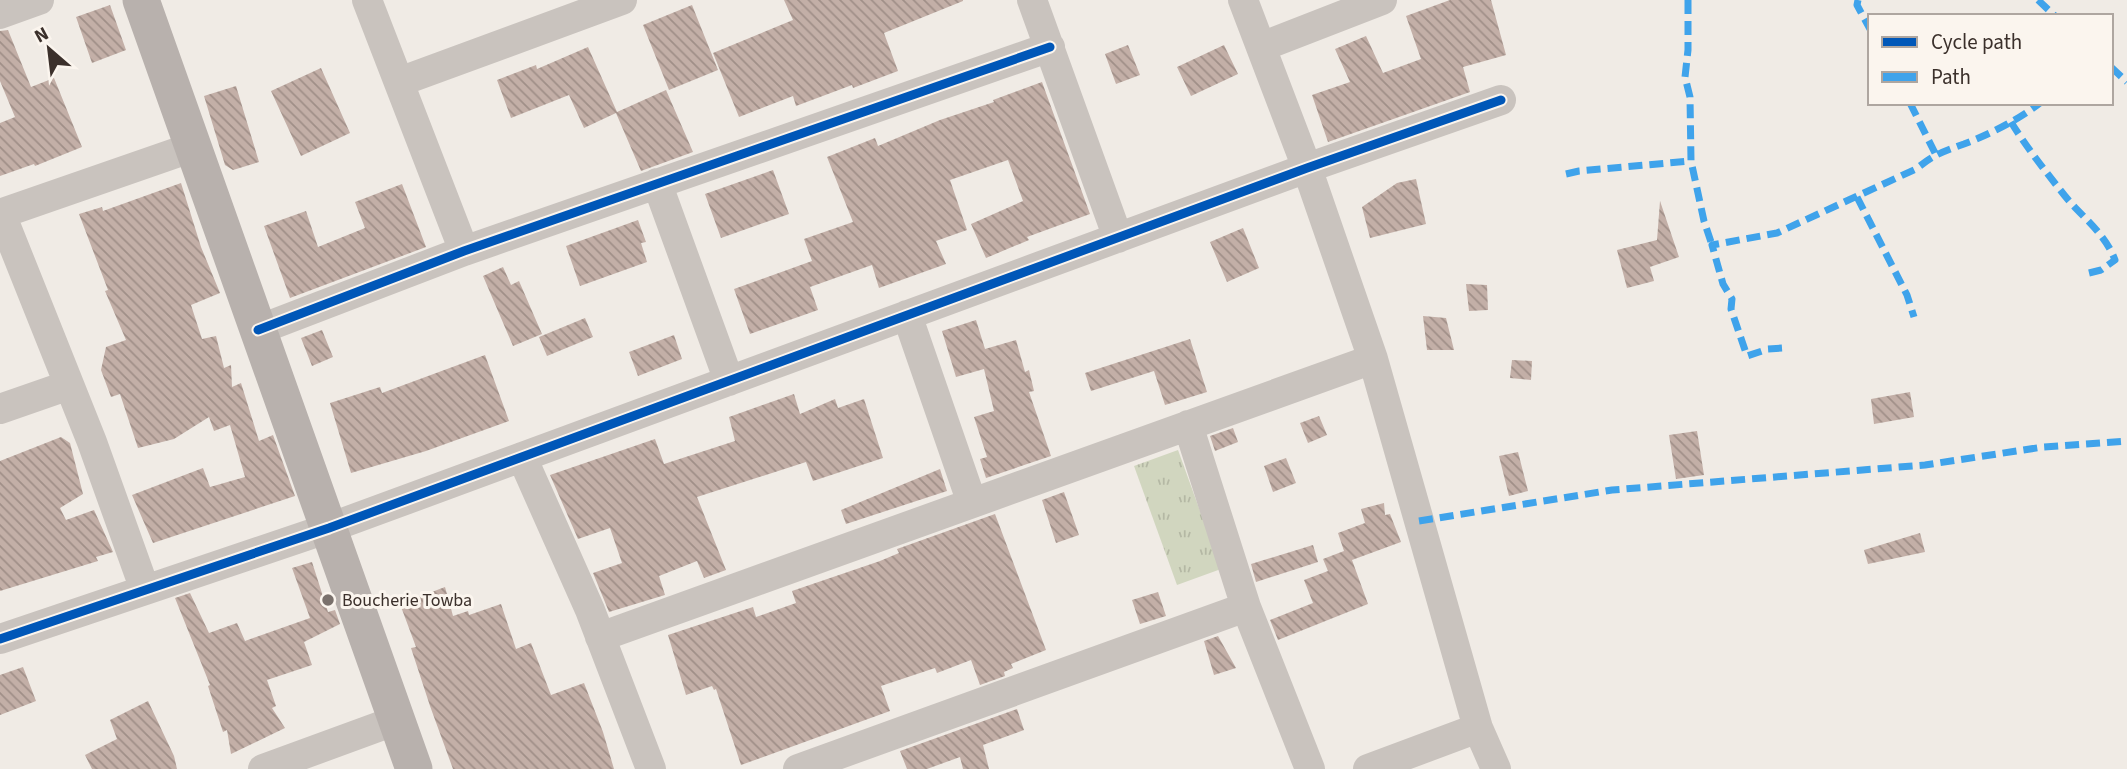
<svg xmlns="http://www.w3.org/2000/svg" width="2127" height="769" font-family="'Source Sans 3',sans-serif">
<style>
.park{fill:url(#park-tufts)}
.building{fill:url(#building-back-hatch)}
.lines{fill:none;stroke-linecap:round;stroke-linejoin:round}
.minor{stroke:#c9c3be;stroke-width:30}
.major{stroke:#b8b1ad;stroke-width:37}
.quiet{stroke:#3fa3eb;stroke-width:7;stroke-dasharray:14 7;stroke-linecap:butt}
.cycleway-casing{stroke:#fbf5ee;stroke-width:13}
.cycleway{stroke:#0057b8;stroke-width:9}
.poi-dot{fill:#7a716c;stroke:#fbf5ee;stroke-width:2.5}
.labels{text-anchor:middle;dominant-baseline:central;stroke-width:6;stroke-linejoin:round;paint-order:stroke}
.poi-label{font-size:18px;fill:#3b302b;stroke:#fbf5ee;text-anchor:start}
</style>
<defs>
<pattern id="park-tufts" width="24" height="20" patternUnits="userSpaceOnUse" patternTransform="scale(1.75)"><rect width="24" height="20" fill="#d1d6bf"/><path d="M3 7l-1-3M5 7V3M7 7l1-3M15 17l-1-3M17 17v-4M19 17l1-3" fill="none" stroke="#b4b8a4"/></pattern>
<pattern id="building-back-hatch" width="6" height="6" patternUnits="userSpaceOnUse" patternTransform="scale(1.75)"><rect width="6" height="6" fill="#c3afa7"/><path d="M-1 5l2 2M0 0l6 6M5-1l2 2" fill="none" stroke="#a08f88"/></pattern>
</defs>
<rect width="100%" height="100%" fill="#f0ebe5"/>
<path class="park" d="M1178,450L1221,569L1177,585L1134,466Z"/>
<path class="building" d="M784,0H963V1L884,33L898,71L853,88L852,85L796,106L793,96L739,117L713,53L793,20Z
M1450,0H1491L1506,55L1463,67L1470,92L1328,142L1312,95L1350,82L1335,49L1366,36L1383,73L1421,59L1406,16Z
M110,5L126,50L92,63L76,17Z
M692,5L718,70L669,90L643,25Z
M8,30L31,87L54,78L82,147L35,166L34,164L0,176V123L15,117L0,81V31Z
M1128,45L1140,75L1116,84L1105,54Z
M1224,45L1238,74L1191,96L1177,67Z
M588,47L617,112L666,90L693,152L641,171L616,113L584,128L569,95L511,118L497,80L536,65L537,69Z
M321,68L350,133L301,156L271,91Z
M1042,82L1090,214L1027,237L1029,240L986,258L971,224L1023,201L1008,160L950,180L967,230L936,241L946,264L879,288L872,265L810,287L818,310L750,334L734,289L812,261L804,239L853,222L827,157L875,138L878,146L940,120L994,102L993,100Z
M236,86L259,162L233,170L225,165L204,96Z
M773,170L789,214L721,238L705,194Z
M1416,179L1426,224L1370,238L1362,207L1397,183Z
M181,183L201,247L220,293L191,305L202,339L216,336L224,368L231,365L232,387L241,383L259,441L273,435L295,496L153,543L132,495L203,468L210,487L245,477L230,425L214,431L209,417L174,439L138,448L120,394L111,397L101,370L106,347L126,340L105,291L108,290L79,214L102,207L103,211Z
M402,184L426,247L290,298L264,226L306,211L318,247L365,228L355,202Z
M1660,201L1679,257L1650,267L1654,281L1627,288L1617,250L1657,240Z
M638,220L646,242L641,243L647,262L580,286L566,246Z
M1243,228L1259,268L1227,282L1210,242Z
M503,267L511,285L519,281L542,334L513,346L483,276Z
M1466,284L1487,285L1488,310L1469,311Z
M1423,316L1446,318L1454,350H1427Z
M585,318L593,337L547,356L539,337Z
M976,320L985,349L1016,340L1025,372L1029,370L1034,391L1029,392L1051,456L986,478L980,459L987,457L974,417L994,411L984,369L956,377L942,331Z
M322,330L333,357L312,366L301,338Z
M674,335L682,359L638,376L629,352Z
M1190,339L1207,392L1165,405L1154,371L1091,391L1085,373Z
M485,355L509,421L426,451L351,473L330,403L380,387L382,393Z
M1512,360L1532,361L1531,380L1510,378Z
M1910,392L1914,417L1874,424L1871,399Z
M794,394L800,414L835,399L838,408L864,399L883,458L813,481L806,462L697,497L726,570L704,578L697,561L659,576L665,595L609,612L593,573L622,563L610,528L578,539L550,475L655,439L664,464L735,441L729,417Z
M1319,416L1327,435L1308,443L1300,423Z
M1233,428L1238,442L1215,451L1210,436Z
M1697,431L1704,475L1676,479L1669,435Z
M61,437L70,443L83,494L60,508L66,520L94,510L113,552L96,557L98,561L0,591V461Z
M1518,452L1528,491L1509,496L1499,456Z
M1286,458L1296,483L1273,492L1264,466Z
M940,469L947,491L846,524L841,510Z
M1064,492L1079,535L1056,543L1042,500Z
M1384,503L1385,515L1390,514L1401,542L1352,560L1368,604L1278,640L1270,620L1313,603L1304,580L1328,571L1323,559L1344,551L1338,533L1365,523L1361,509Z
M995,514L1046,650L1011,664L1013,668L1004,672L1005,676L980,685L971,660L937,673L935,668L881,686L890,711L741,765L716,689L714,690L712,686L686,695L668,635L753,607L756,617L796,603L792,591L880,561L899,553L897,549Z
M1920,533L1925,552L1868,564L1864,550Z
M1313,545L1318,562L1256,582L1251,564Z
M312,562L328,612L335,610L340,624L304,642L312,665L267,680L276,706L272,708L285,728L231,754L227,730L223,732L208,686L210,685L175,598L190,593L209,633L237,623L245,641L310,618L292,568Z
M445,587L453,616L468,611L469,615L501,604L516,649L531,643L551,695L584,683L603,732L614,769H453L430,706L411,648L416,647L400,604Z
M1158,592L1166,616L1140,624L1132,600Z
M1218,636L1236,668L1214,675L1204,641Z
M23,667L36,701L0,715V675Z
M148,701L174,756L177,769H92L85,755L117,739L110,720Z
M1017,709L1024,730L983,745L989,769H963L960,757L927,769H907L900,751Z"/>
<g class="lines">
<path class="minor" d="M367,0L464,251
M1032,0L1118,238
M1243,0L1307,168L1373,359L1478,728L1496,769
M0,14L39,0
M1261,47L1382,0
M399,82L622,0
M657,183L729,381
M0,214L193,147
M1,214L92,442L145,590
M907,315L972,503
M258,330L464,251L1050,47
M0,409L69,385
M1188,425L1246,607L1310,769
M522,457L590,610L651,769
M600,637L1373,359
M0,639L329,528L1307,168L1501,100
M263,769L397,720
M798,769L1246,607
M1368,769L1478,728"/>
<path class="major" d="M141,0L414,769"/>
<path class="quiet" d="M1688,0V50L1685,77L1690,97L1691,161L1704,221L1712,245
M1858,0L1857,5L1870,29
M2038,0L2055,16
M2111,67L2127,82
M1910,103L1935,153
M2011,122C2027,148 2046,172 2065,196C2082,217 2105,233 2115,260L2101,270L2089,273
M1566,174L1579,171L1691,161
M1857,197L1907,295L1914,317
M1782,348L1768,349L1747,356L1731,309L1732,299L1723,284L1712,245L1777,233L1916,169C1935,154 1942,152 1964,144C1990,134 2018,120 2040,103
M1419,521L1612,490L1925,465L2043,447L2127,441"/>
<g class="cycleway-casing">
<path id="cycleway" d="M258,330L464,251L1050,47
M0,639L329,528L1307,168L1501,100"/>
</g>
<use href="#cycleway" class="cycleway"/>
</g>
<circle class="poi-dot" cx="328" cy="600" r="7"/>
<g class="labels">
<g class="poi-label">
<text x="342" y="600">Boucherie Towba</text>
</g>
</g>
<rect x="1868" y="14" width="245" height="91" fill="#fbf5ee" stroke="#aea6a0" stroke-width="2"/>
<rect x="1882" y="37" width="35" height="10" fill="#0057b8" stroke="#aea6a0" stroke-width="2"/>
<text x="1931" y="49" font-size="21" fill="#3b302b">Cycle path</text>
<rect x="1882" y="72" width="35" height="10" fill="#3fa3eb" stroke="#aea6a0" stroke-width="2"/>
<text x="1931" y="84" font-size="21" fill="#3b302b">Path</text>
<g transform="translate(49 49) rotate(332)" stroke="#fbf5ee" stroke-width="5" paint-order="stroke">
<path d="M0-5L12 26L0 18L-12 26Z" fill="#3b302b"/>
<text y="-10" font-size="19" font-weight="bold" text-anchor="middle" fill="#3b302b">N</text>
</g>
</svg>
